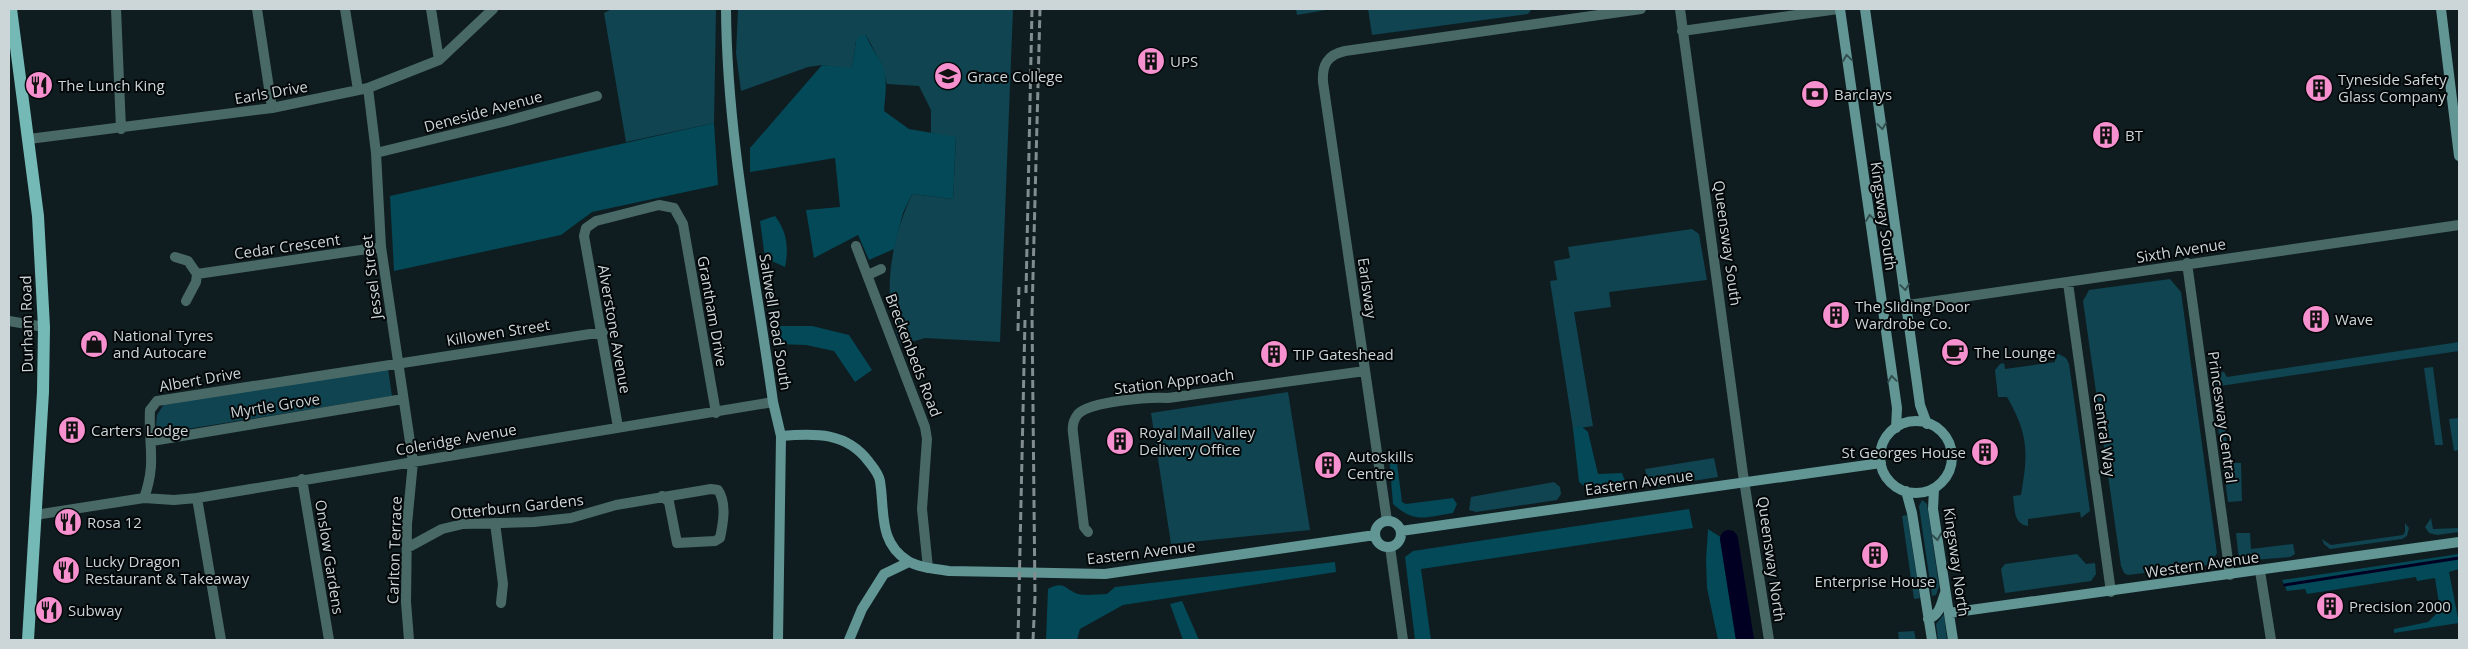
<svg xmlns="http://www.w3.org/2000/svg" width="2468" height="649" font-family="'Open Sans',sans-serif">
<style>
.green{fill:#0f4450}
.forest{fill:#034957}
.lines{fill:none;stroke-linecap:round;stroke-linejoin:round}
.stream{stroke:#010023;stroke-width:3}
.river{stroke:#010023;stroke-width:18}
.street{stroke:#496967;stroke-width:10}
.secondary{stroke:#619694;stroke-width:10}
.primary{stroke:#74b9b6;stroke-width:12}
.rail{stroke:#828d90;stroke-width:3;stroke-dasharray:8 4;stroke-linecap:butt}
.oneway{stroke:#324e4e}
.labels{text-anchor:middle;dominant-baseline:central;stroke-width:4;stroke-linejoin:round;paint-order:stroke}
.poi-label{font-size:15px;fill:#ccd5d8;stroke:#030708;text-anchor:start}
.street-label{font-size:15px;fill:#ccd5d8;stroke:#030708}
</style>
<rect width="100%" height="100%" fill="#0f1d21"/>
<path class="green" d="M612,9H716L714,123L626,142L604,13Z
M738,9H1013L1000,342L925,338L901,345C880,296 891,241 912,194L953,199L956,138L931,133V110L919,86L887,84L882,65L866,35L856,41L852,69L822,65L808,67L741,91L736,53Z
M1296,9H1332L1297,15Z
M1368,9H1532L1528,14L1372,35Z
M1692,229L1699,234L1707,280L1609,292L1611,307L1574,312L1593,426L1573,429L1550,281L1557,280L1554,261L1570,258L1568,247Z
M2170,279L2181,292L2217,553L2209,565L2128,575L2124,573L2121,566L2083,301L2089,290Z
M2459,342V351L2220,386L2229,463H2241L2242,501L2228,502L2211,374L2224,372L2227,377Z
M2059,354L2066,358L2069,364L2090,511L2081,518L2080,512L2028,519V526C2013,524 2015,509 2013,496L2021,495C2028,454 2029,435 2007,397H1998L1995,370L2000,364L2004,363L2005,369L2055,362V355Z
M2433,367L2443,445H2435L2424,368Z
M388,369L392,396L162,433L156,425L157,415L164,404Z
M1288,392L1310,530L1171,544L1151,413Z
M2459,418V450L2454,451L2449,419Z
M1714,458L1718,477L1655,487L1648,483L1645,469Z
M1554,482L1560,487L1561,494L1557,500L1476,512L1469,510L1471,497L1476,496Z
M1922,500L1927,504L1939,586L1936,595L1932,596L1919,506Z
M1907,515L1920,598L1914,599L1902,516Z
M2431,518L2433,529L2459,528V532L2437,535L2429,533L2425,527Z
M2405,523L2409,528L2407,536L2402,539L2330,549L2324,544L2322,539L2331,545L2403,535L2405,532Z
M2236,533H2250L2251,549L2293,544L2295,554L2290,557L2239,561Z
M2077,554L2086,564L2095,563L2096,574L2091,581L2005,593L2001,569L2005,564Z
M1944,614L1947,640H1938L1936,624Z
M1914,631L1916,640H1899L1898,632Z"/>
<path class="forest" d="M866,35C870,47 879,56 883,67C888,82 885,96 884,111L909,129L956,137L953,199L912,194L903,213L894,249L869,260L858,235L814,258L806,210L840,207L835,158L750,172V148L822,65L852,68L856,41L860,36Z
M714,123L718,185L592,212L561,235L394,271L390,196Z
M775,216C787,232 789,247 785,267L765,258L760,221Z
M774,326H812L849,335L872,370L855,382L834,351L806,345L777,344Z
M1581,426L1588,432L1598,474L1622,473L1625,481L1585,487L1579,482L1573,429Z
M1393,452L1396,455L1402,502L1406,504L1453,498L1457,504L1453,513C1426,517 1415,524 1393,504L1389,455Z
M1689,509L1693,528L1421,569L1431,640H1415L1405,557L1413,551Z
M1708,529L1722,538L1742,578L1753,640H1718L1707,588L1706,560Z
M2459,554V569L2449,572L2459,623L2394,633V629L2428,622L2440,610L2435,578L2417,581L2416,577L2307,594L2305,589L2287,591L2282,580Z
M1335,562L1336,572L1123,605L1080,629L1077,640H1046L1048,589C1065,580 1065,590 1078,594C1087,596 1099,594 1107,594L1115,587Z
M1182,601L1199,640H1183L1170,604Z"/>
<g class="lines">
<path class="stream" d="M2285,585L2459,558"/>
<path class="river" d="M1729,539L1745,640"/>
<path class="street" d="M116,9L121,129
M257,9L272,108
M345,9L358,90
M431,9L439,60
M1680,9L1743,474L1769,640
M1682,31L1838,9
M368,88L376,153L381,247L413,462L407,524L406,602L409,640
M29,139L272,108L368,88L439,60L493,9
M376,153L507,121L597,96
M856,246L925,427L927,439L922,509L928,568
M175,257L188,261L197,274L196,282L186,301
M2187,263L2230,575
M197,274L381,247
M868,275L881,269
M2068,283L2111,592
M1908,305L2459,225
M9,321L44,327
M618,427L584,236L586,228L596,221L659,205L674,208L683,224L716,413
M152,441L403,399
M302,479L329,640
M144,498L174,500L197,498L773,402
M197,498L221,640
M35,515L144,498C157,462 148,445 150,410L157,401L603,332
M1387,521L1323,82C1322,65 1327,55 1345,51L1641,9
M495,523L503,584L501,603
M1088,532L1084,527L1073,433C1072,426 1074,419 1078,414C1091,401 1149,397 1168,398L1365,371
M1390,547L1403,640
M407,548L442,529L463,524L534,522L571,518L616,505L711,489L718,490C727,503 723,524 720,538L715,541L677,543L669,502L662,496
M2260,571L2271,640"/>
<path class="secondary" d="M726,9C727,142 755,271 773,402L781,436L778,640
M1840,9L1897,408L1896,428
M1865,9L1920,405L1927,424
M2441,9L2459,156
M1880 457a36 36 0 1 1 72 0a36 36 0 1 1-72 0Z
M781,436C815,433 847,432 869,462C873,467 879,474 880,481C885,512 878,542 908,561C919,568 937,569 949,571L1105,574L1375,535
M1934,489L1933,509L1953,640
M1906,491L1912,513L1932,640
M1375 534a13 13 0 1 1 26 0a13 13 0 1 1-26 0Z
M1401,531L1881,463
M1949,613L2459,542
M1928,619C1940,615 1941,604 1945,593
M849,640L862,609L884,574L909,562"/>
<path class="primary" d="M11,9L38,216L44,327L43,392L28,640"/>
<path class="rail" d="M1026,293L1032,9
M1018,331L1019,284
M1018,640L1025,320
M1033,640L1035,597L1032,314L1040,9"/>
</g>
<defs><path id="oneway-chevron" d="M-2-3.5L2.5 0L-2 3.5" fill="none" stroke-width="1.6" stroke-linecap="round" stroke-linejoin="round" transform="scale(1.25)"/></defs>
<g class="oneway">
<use href="#oneway-chevron" transform="translate(1847 58) rotate(-98)"/>
<use href="#oneway-chevron" transform="translate(1882 126) rotate(82)"/>
<use href="#oneway-chevron" transform="translate(1870 218) rotate(-98)"/>
<use href="#oneway-chevron" transform="translate(1905 287) rotate(82)"/>
<use href="#oneway-chevron" transform="translate(1892 379) rotate(-98)"/>
<use href="#oneway-chevron" transform="translate(1937 537) rotate(81)"/>
</g>
<defs>
<g id="building-disc" transform="scale(1.4375)"><circle r="9.5" fill="#f790ce" stroke="#030708"/><path d="M-4-6H4V6H1V3H-1V6H-4ZM-2.5-4.3h1.7v1.8h-1.7ZM.8-4.3h1.7v1.8H.8ZM-2.5-1h1.7V.8h-1.7ZM.8-1h1.7V.8H.8Z" fill="#111"/></g>
<g id="school-disc" transform="scale(1.4375)"><circle r="9.5" fill="#f790ce" stroke="#030708"/><path d="M0-5L7-2L0 1L-7-2ZM-4 1L0 2.5L4 1V4Q0 6-4 4Z" fill="#111"/></g>
<g id="restaurant-disc" transform="scale(1.4375)"><circle r="9.5" fill="#f790ce" stroke="#030708"/><path d="M-5-6h1v4h1v-4h1v4h1v-4h1v5L-1.5 .5V6h-2V.5L-5-1ZM5-6V6H3V1.5H1.5Q1.5-4 5-6Z" fill="#111"/></g>
<g id="bank-disc" transform="scale(1.4375)"><circle r="9.5" fill="#f790ce" stroke="#030708"/><path d="M-6-4H6V4H-6ZM0-2.3a2.3 2.3 0 1 0 0 4.6a2.3 2.3 0 1 0 0-4.6Z" fill="#111"/></g>
<g id="shop-disc" transform="scale(1.4375)"><circle r="9.5" fill="#f790ce" stroke="#030708"/><path d="M-5-2.5h2.3a2.7 3.5 0 0 1 5.4 0H5L5.5 6h-11ZM-1.5-2.5h3a1.5 2.3 0 0 0-3 0Z" fill="#111"/></g>
<g id="cafe-disc" transform="scale(1.4375)"><circle r="9.5" fill="#f790ce" stroke="#030708"/><path d="M-5.5-4.5H6V0H3Q3 3.5 0 3.5H-2.5Q-5.5 3.5-5.5 0ZM3-3.2v2h1.7v-2ZM-6 4.5H4V6H-6Z" fill="#111"/></g>
</defs>
<g fill-rule="evenodd">
<use href="#building-disc" x="1151" y="61"/>
<use href="#school-disc" x="948" y="76"/>
<use href="#restaurant-disc" x="39" y="85"/>
<use href="#building-disc" x="2319" y="88"/>
<use href="#bank-disc" x="1815" y="94"/>
<use href="#building-disc" x="2106" y="135"/>
<use href="#building-disc" x="1836" y="315"/>
<use href="#building-disc" x="2316" y="319"/>
<use href="#shop-disc" x="94" y="344"/>
<use href="#cafe-disc" x="1955" y="352"/>
<use href="#building-disc" x="1274" y="354"/>
<use href="#building-disc" x="72" y="430"/>
<use href="#building-disc" x="1120" y="441"/>
<use href="#building-disc" x="1985" y="452"/>
<use href="#building-disc" x="1328" y="465"/>
<use href="#restaurant-disc" x="68" y="522"/>
<use href="#building-disc" x="1875" y="555"/>
<use href="#restaurant-disc" x="66" y="570"/>
<use href="#building-disc" x="2330" y="606"/>
<use href="#restaurant-disc" x="49" y="610"/>
</g>
<g class="labels">
<g class="poi-label">
<text x="1170" y="61">UPS</text>
<text x="967" y="76">Grace College</text>
<text x="2338" y="79">Tyneside Safety<tspan x="2338" dy="17">Glass Company</tspan></text>
<text x="58" y="85">The Lunch King</text>
<text x="1834" y="94">Barclays</text>
<text x="2125" y="135">BT</text>
<text x="1855" y="306">The Sliding Door<tspan x="1855" dy="17">Wardrobe Co.</tspan></text>
<text x="2335" y="319">Wave</text>
<text x="113" y="335">National Tyres<tspan x="113" dy="17">and Autocare</tspan></text>
<text x="1974" y="352">The Lounge</text>
<text x="1293" y="354">TIP Gateshead</text>
<text x="91" y="430">Carters Lodge</text>
<text x="1139" y="432">Royal Mail Valley<tspan x="1139" dy="17">Delivery Office</tspan></text>
<text x="1966" y="452" text-anchor="end">St Georges House</text>
<text x="1347" y="456">Autoskills<tspan x="1347" dy="17">Centre</tspan></text>
<text x="87" y="522">Rosa 12</text>
<text x="85" y="561">Lucky Dragon<tspan x="85" dy="17">Restaurant &amp; Takeaway</tspan></text>
<text x="1875" y="581" text-anchor="middle">Enterprise House</text>
<text x="2349" y="606">Precision 2000</text>
<text x="68" y="610">Subway</text>
</g>
<g class="street-label">
<text transform="translate(271 92) rotate(-10)">Earls Drive</text>
<text transform="translate(483 111) rotate(-15)">Deneside Avenue</text>
<text transform="translate(1884 216) rotate(82)">Kingsway South</text>
<text transform="translate(1728 243) rotate(82)">Queensway South</text>
<text transform="translate(287 246) rotate(-8)">Cedar Crescent</text>
<text transform="translate(2181 250) rotate(-9)">Sixth Avenue</text>
<text transform="translate(371 277) rotate(-97)">Jessel Street</text>
<text transform="translate(1368 288) rotate(82)">Earlsway</text>
<text transform="translate(713 311) rotate(80)">Grantham Drive</text>
<text transform="translate(776 322) rotate(81)">Saltwell Road South</text>
<text transform="translate(26 324) rotate(-91)">Durham Road</text>
<text transform="translate(615 329) rotate(80)">Alverstone Avenue</text>
<text transform="translate(498 332) rotate(-9)">Killowen Street</text>
<text transform="translate(914 355) rotate(69)">Breckenbeds Road</text>
<text transform="translate(200 379) rotate(-10)">Albert Drive</text>
<text transform="translate(1174 381) rotate(-7)">Station Approach</text>
<text transform="translate(275 405) rotate(-9)">Myrtle Grove</text>
<text transform="translate(2223 417) rotate(82)">Princesway Central</text>
<text transform="translate(2105 435) rotate(82)">Central Way</text>
<text transform="translate(456 439) rotate(-10)">Coleridge Avenue</text>
<text transform="translate(1639 482) rotate(-8)">Eastern Avenue</text>
<text transform="translate(517 506) rotate(-6)">Otterburn Gardens</text>
<text transform="translate(394 550) rotate(-88)">Carlton Terrace</text>
<text transform="translate(1141 552) rotate(-7)">Eastern Avenue</text>
<text transform="translate(330 557) rotate(81)">Onslow Gardens</text>
<text transform="translate(1772 559) rotate(82)">Queensway North</text>
<text transform="translate(1957 562) rotate(82)">Kingsway North</text>
<text transform="translate(2202 564) rotate(-8)">Western Avenue</text>
</g>
</g>
<rect width="2468" height="649" fill="none" stroke="#ccd5d8" stroke-width="20"/>
</svg>
